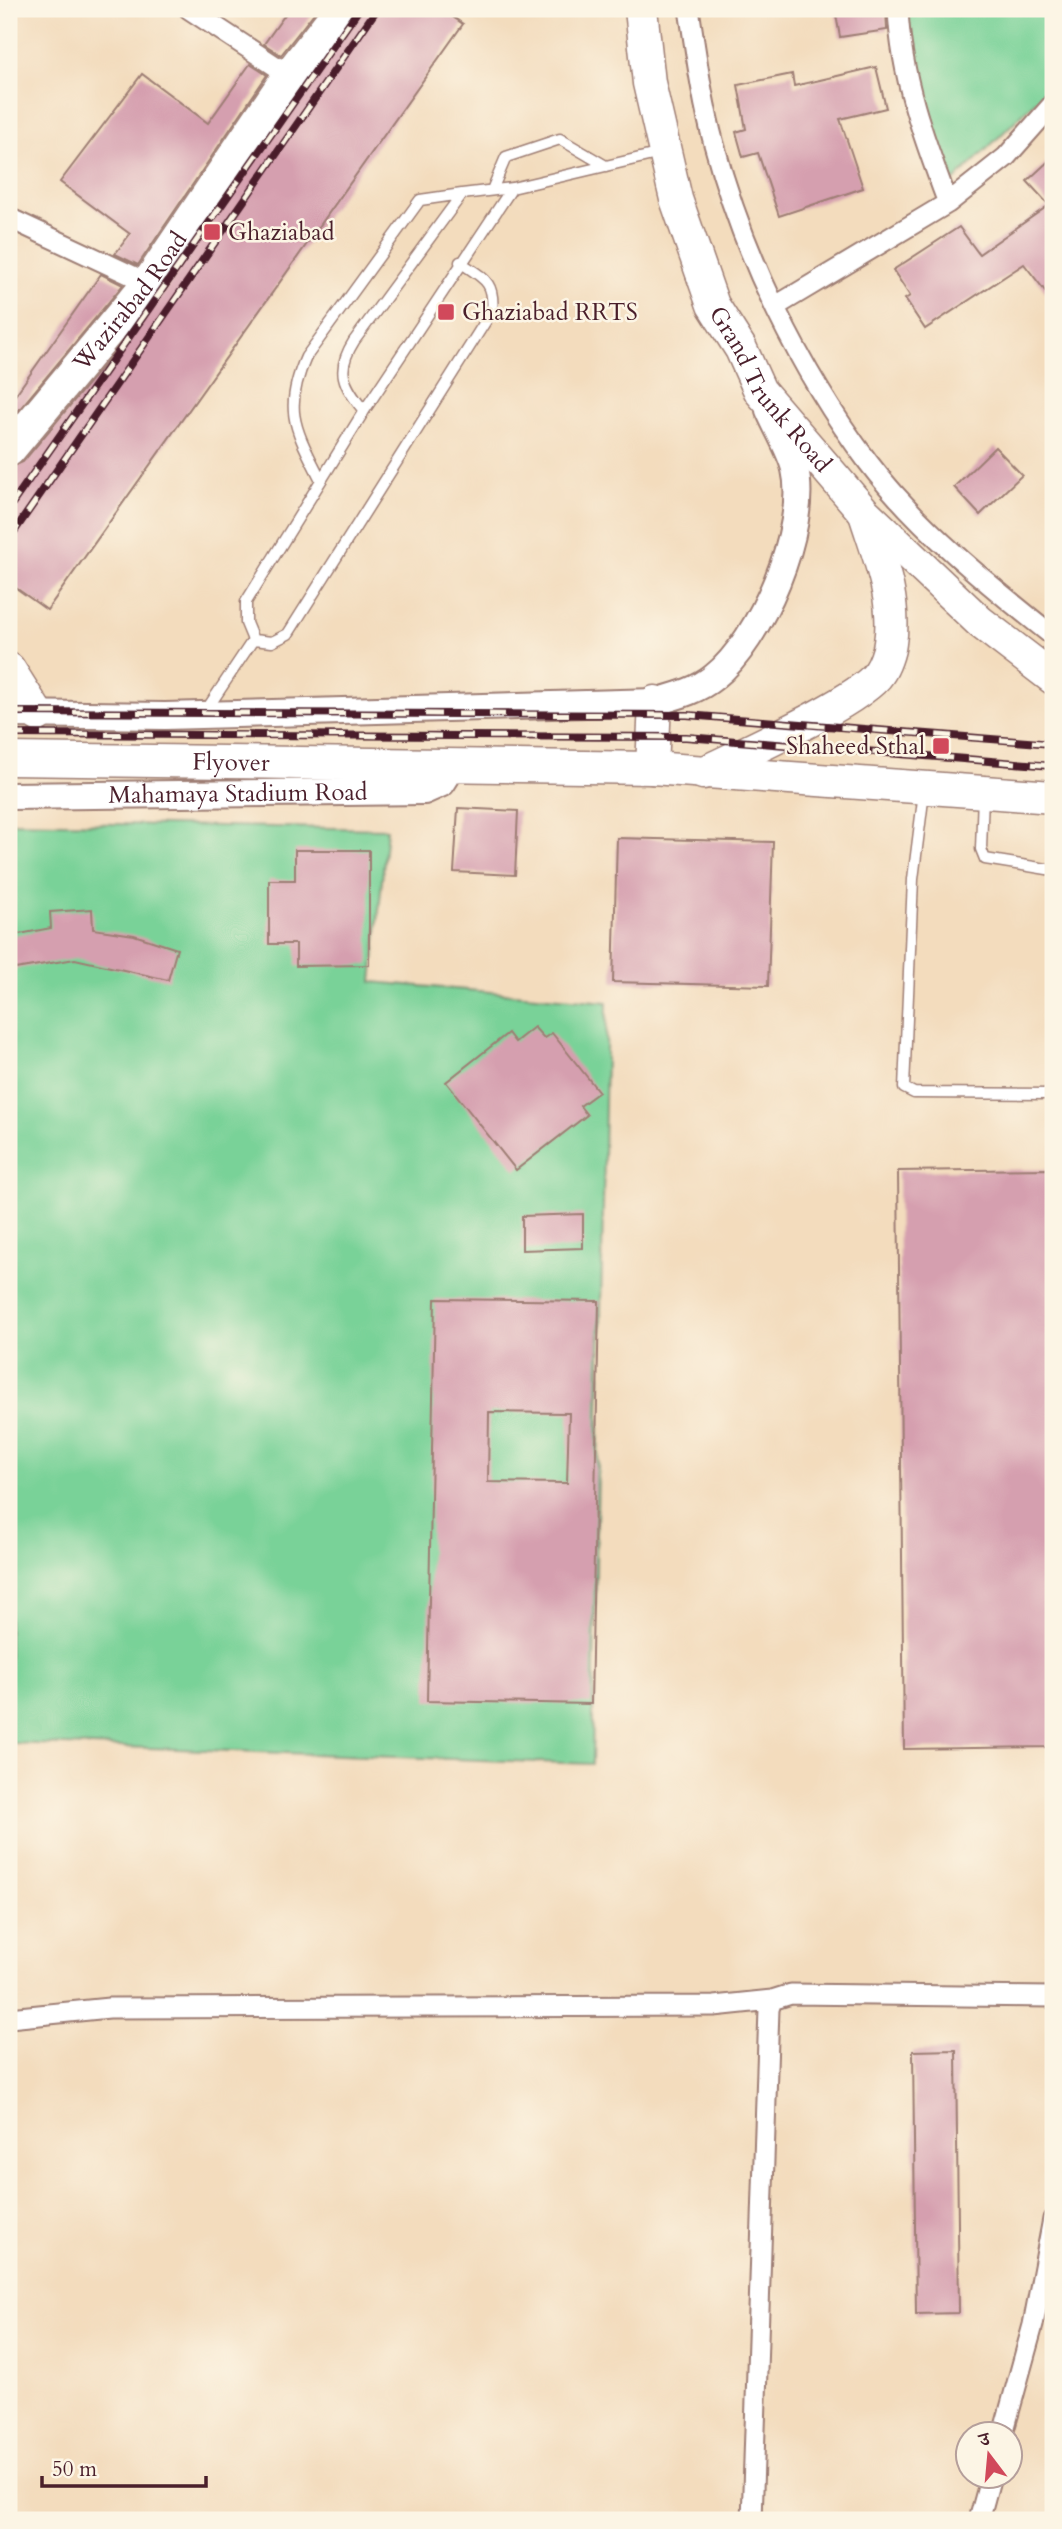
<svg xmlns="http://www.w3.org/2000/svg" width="1062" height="2529" font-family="Cardo,'Noto Serif Devanagari',serif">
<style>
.green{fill:#79d298;stroke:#627862;stroke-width:2}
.building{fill:#d59faf;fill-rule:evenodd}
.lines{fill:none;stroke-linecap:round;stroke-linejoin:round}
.service-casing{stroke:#9e7e74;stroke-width:13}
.minor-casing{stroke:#9e7e74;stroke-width:23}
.secondary-casing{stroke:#9e7e74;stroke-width:30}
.trunk-casing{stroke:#9e7e74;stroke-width:35}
.service{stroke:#fff;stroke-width:10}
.minor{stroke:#fff;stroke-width:19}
.secondary{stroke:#fff;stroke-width:26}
.trunk{stroke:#fff;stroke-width:32}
.rail-casing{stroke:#4a1f2b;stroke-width:8}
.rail{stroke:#fcf5e5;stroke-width:5;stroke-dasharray:16;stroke-linecap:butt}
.poi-dot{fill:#d1495b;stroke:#fcf5e5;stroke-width:2.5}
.labels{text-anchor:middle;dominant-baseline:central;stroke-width:5;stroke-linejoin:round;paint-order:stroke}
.poi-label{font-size:24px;fill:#4a1f2b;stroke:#fcf5e5;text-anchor:start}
.street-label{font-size:24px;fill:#4a1f2b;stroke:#fcf5e5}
</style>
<rect width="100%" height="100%" fill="#fcf5e5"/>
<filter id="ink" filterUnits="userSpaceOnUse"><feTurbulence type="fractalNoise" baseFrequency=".0143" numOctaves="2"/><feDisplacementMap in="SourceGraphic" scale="14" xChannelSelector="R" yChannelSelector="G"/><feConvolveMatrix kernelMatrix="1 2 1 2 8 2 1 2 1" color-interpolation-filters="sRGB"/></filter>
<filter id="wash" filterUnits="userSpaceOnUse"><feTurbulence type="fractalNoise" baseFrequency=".00686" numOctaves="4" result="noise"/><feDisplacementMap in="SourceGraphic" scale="28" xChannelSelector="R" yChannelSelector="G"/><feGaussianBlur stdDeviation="1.57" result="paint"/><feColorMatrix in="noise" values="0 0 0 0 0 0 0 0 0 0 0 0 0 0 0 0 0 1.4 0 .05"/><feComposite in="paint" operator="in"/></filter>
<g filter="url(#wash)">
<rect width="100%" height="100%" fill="#f3dcbd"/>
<path class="green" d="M907,9H1038L1053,19V84L952,183L909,54Z
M9,822L387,829L372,982L607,1002L592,1764L9,1743Z"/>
<g id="blocks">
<path class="building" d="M289,9H317L281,55L264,44Z
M358,9H441L463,24L47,610L9,583V468L23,462L162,295L304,86L355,20Z
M835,9H886L887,30L840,37Z
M250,64L267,75L138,265L115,254L130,234L60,182L142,74L208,123Z
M876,67L886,108L840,119L863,188L779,216L758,153L743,157L736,132L746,129L738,85L792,74L794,86Z
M1053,157V301L1024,264L925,329L905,299L910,296L893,270L959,227L979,254L1049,205L1027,181Z
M101,274L123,285L9,422V404Z
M995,447L1022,475L980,515L954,487Z
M458,808L518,811L515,875L454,872Z
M617,838L773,842L768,986L613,982Z
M295,850H369V965L296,966V944H269V880H295Z
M92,909L93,929L134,935L177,949L168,980L75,959L9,970V936L51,928L50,912Z
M534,1027L544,1038L552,1033L599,1092L580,1106L587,1115L516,1170L446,1082L508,1033L515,1042Z
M1053,1169V1747L904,1749L898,1171Z
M583,1214V1248L522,1250V1216Z
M435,1299L599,1301L591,1704L427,1701ZM489,1412L569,1413L567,1483L488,1482Z
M956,2050L959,2313L916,2314L913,2051Z"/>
</g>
</g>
<g filter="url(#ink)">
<use href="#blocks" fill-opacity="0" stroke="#9e7e74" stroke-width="2"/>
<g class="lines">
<g class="service-casing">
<path id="service" d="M492,190L506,157L560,139L606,166
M364,411C343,384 335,371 354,341L462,194L512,188
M321,480C296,430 282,411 306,357L420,200L462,194
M253,640L272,642L288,634L492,311C495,281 483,278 460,262
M205,712L253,640L246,623V602L364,411L512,188L661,153
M924,792L913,879L904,1088L914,1093L1053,1094
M983,795L981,849L985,859L1053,870"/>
</g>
<g class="minor-casing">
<path id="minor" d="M189,9L289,75
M689,9C696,54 702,100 714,144C744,256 799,370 868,462C917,527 990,586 1053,636
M898,9C901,78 924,139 948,203
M9,218L148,283
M776,306L948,203L1006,157L1053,104
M9,2018L109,2008L714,2006L772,2000
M1003,2434L1033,2325L1053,2219
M752,2520L769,2009L772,2000L791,1994L1053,1997
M979,2520L991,2476"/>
</g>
<g class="secondary-casing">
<g id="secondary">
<path d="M9,714L165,716L655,702C676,696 697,691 714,677C760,641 809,528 795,469C790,449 777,429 769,410"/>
<path id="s1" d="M9,796L424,791L442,783L454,764"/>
</g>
</g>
<g class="trunk-casing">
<g id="trunk">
<path id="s2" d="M641,9L649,83L676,199L713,305L741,349L760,391L864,512L980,622L1053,678"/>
<path id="s3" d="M9,450L148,283L289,75L340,9"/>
<path d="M9,669L38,715"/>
<path id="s4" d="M9,759L652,768L1053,797"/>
<path d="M652,768L655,702"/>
<path d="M703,773C739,755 861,701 879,673C884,666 889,652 890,643C897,599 878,555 865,514"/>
</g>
</g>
<use href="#service" class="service"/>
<use href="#minor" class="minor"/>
<use href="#secondary" class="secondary"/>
<use href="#trunk" class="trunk"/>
<g class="rail-casing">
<path id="rail" d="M9,508L359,9
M9,539L377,9
M9,712L687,715L1053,744
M9,734L686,737L1053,766"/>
</g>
<use href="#rail" class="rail"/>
</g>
</g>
<g class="poi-dot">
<rect x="203" y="223" width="18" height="18" rx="3.5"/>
<rect x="437" y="303" width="18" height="18" rx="3.5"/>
<rect x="932" y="737" width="18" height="18" rx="3.5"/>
</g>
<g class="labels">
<g class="poi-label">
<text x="228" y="232">Ghaziabad</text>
<text x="462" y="312">Ghaziabad RRTS</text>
<text x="925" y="746" text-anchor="end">Shaheed Sthal</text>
</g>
<g class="street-label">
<text stroke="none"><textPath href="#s3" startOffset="192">Wazirabad Road</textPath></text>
<text stroke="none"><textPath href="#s2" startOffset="408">Grand Trunk Road</textPath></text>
<text stroke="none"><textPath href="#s4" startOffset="222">Flyover</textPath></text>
<text stroke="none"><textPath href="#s1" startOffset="229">Mahamaya Stadium Road</textPath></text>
</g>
</g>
<rect width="1062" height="2529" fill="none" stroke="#fcf5e5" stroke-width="35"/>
<g transform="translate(989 2455) rotate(344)"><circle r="33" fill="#fcf5e5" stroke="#b59f9b" stroke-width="2"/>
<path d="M0-5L12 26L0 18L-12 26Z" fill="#d1495b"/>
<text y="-10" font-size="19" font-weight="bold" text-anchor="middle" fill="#4a1f2b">उ</text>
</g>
<path d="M42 2476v10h164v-10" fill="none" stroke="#4a1f2b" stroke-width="3.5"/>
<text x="52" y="2476" font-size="21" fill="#4a1f2b" stroke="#fcf5e5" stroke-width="5" paint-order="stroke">50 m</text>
</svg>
